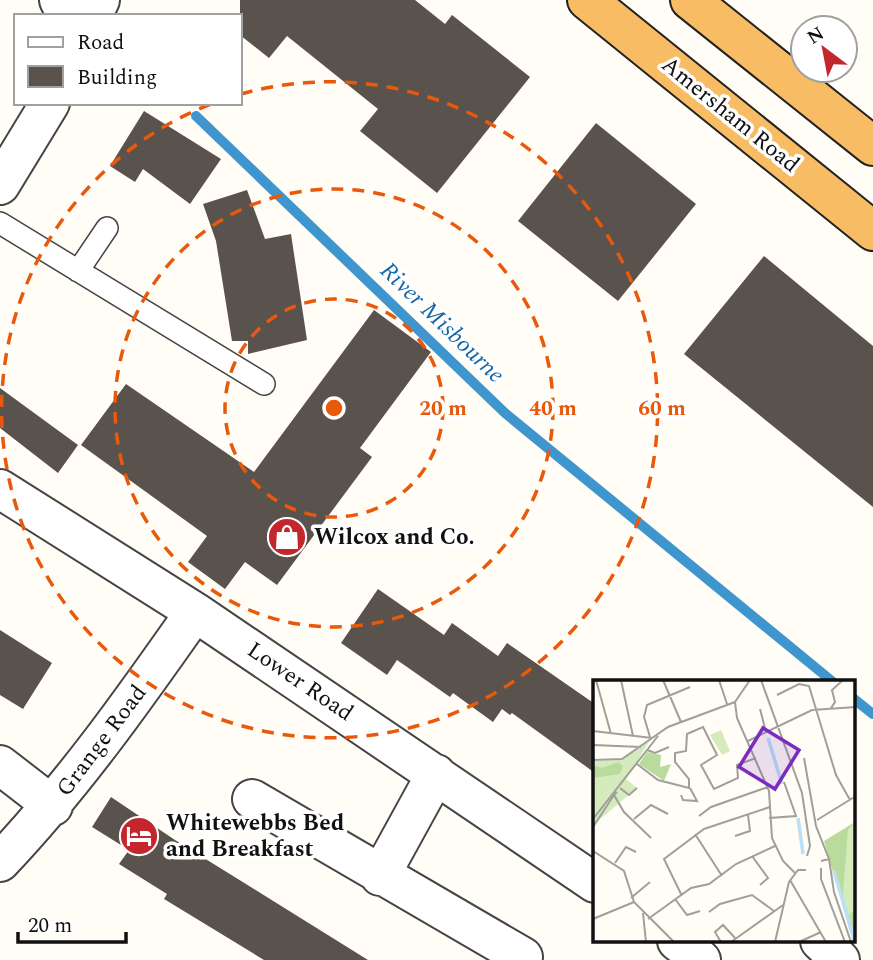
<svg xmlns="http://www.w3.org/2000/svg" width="873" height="960" font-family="Spectral,serif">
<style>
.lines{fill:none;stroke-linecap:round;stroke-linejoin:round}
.stream{stroke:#3f96cf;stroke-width:10}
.building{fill:#5a524d}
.service-casing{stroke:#444;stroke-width:24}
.minor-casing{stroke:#444;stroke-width:42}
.trunk-casing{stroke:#222;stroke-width:42}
.service{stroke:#fff;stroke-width:21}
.minor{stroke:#fff;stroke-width:38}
.trunk{stroke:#f7bc64;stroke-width:38}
.ring{fill:none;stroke:#e8590c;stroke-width:3.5;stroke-dasharray:12 9}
.labels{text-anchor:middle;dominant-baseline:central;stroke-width:7;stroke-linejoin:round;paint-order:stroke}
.street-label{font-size:23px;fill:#111;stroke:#fff}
.poi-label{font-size:23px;font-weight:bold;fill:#111;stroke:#fff;text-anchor:start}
.water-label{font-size:24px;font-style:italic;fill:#1768a6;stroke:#fff}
.inset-river{fill:none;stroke:#b9e0f7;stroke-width:3.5}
.inset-road{fill:none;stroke:#a09f9a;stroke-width:2}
.view{fill:#7b2cbf;fill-opacity:0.15;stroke:#7b2cbf;stroke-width:3.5}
.inset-edge{fill:none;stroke:#111;stroke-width:3.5}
.centre{fill:#e8590c;stroke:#fff;stroke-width:3.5}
.ring-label{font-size:21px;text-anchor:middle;font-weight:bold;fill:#e8590c;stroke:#fff;stroke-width:7;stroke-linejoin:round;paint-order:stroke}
</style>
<rect width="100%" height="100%" fill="#fffdf5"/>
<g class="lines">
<path class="stream" d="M196,116L505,413L833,682
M854,699L873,714"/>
</g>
<path class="building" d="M240,0H415L445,24L452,15L530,77L437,193L360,131L378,109L287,36L269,58L240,35Z
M144,111L221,159L190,204L143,169L135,182L110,166Z
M596,123L696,204L618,301L518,221Z
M247,190L265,239L291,234L307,340L248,354V341H232L216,241L203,204Z
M764,256L873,346V507L684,354Z
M374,310L431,352L360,448L372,457L277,585L245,562L225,589L188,562L207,536L81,445L126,384L254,472Z
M0,388L78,445L58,473L0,428Z
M378,589L444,635L452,623L498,656L507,643L595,704V773L512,713L510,715L502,709L493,722L453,693L450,697L397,660L387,675L341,643Z
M0,630L52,663L23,709L0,695Z
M111,797L175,840L368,960H264L164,899L167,894L119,864L129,850L92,827Z"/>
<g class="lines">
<g class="service-casing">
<path id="service" d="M0,223L264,384
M78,271L107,228"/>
</g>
<g class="minor-casing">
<path id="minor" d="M59,0L67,16
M92,16L100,0
M0,185L50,103
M0,489L195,612L595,883
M0,765L53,806
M252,799L523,957
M0,862C74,784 134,699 195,612
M380,876L436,774
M677,941L701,960
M820,941L840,960"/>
</g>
<g class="trunk-casing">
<path id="trunk" d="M587,0L873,231
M690,0L873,146"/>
</g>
<use href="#service" class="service"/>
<use href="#minor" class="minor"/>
<use href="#trunk" class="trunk"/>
</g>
<g class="ring">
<circle cx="334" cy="408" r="109"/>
<circle cx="334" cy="408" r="219"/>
<path d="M241 94A328 328 0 1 1 211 104"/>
</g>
<defs>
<g id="shop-disc" transform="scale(2.0125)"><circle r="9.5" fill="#c4262e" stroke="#fff"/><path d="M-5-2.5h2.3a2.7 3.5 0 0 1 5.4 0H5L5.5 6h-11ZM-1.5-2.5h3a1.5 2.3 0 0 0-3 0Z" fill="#fff"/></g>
<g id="hotel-disc" transform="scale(2.0125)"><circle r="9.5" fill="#c4262e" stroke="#fff"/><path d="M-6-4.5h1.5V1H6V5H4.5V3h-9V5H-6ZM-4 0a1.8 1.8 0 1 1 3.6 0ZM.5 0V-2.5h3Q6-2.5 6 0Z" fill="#fff"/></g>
</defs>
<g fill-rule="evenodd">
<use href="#shop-disc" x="287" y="537"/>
<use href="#hotel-disc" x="139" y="836"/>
</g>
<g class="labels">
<g class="street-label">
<text transform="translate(730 115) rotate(39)">Amersham Road</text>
<text transform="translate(300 682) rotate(34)">Lower Road</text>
<text transform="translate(102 741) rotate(-53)">Grange Road</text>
</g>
<g class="poi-label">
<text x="314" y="537">Wilcox and Co.</text>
<text x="166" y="823">Whitewebbs Bed<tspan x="166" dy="26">and Breakfast</tspan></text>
</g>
<g class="water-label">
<text transform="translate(442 323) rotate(44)">River Misbourne</text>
</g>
</g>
<g transform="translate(593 680)">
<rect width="262" height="262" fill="#fffdf5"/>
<path d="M128,50L137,71L129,75L117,55ZM56,62L33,99L44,108L0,145V81L27,80ZM262,143V231L253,239L236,159Z" fill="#d5ebbd"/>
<path d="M54,72L68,75L67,87L78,84L71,101L46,84ZM25,82L30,86L27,94L0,98V85L9,88ZM262,142L255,150L250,213L254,237L262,229L260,262L231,161Z" fill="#b9dc9c"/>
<path class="inset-river" d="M175,58L189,104M205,138L210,174M241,191L262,262"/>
<path class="inset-road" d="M3,0L18,54M28,0L40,56M70,0L88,42M126,0L134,24M157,0L142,22L144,38L176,111L179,158L190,181L202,193M168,0L209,113L217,166L214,176M184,15L206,4L216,6L243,95L257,120M238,28L242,22L239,10L250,0M167,29L173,52M0,51L59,58M57,57L51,37L54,25L97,7M155,61L219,30L263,27M0,65L48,67M54,70L62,73L76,67M211,78L223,146L236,179M0,80L29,79L75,47L142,22M44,84L65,100L96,108V99L82,82V73L93,71L94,54L110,47L124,75L108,85L121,109L145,98L144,85L163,78M27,108L36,115L44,108M24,112L21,115L31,132L58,158M88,115L90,120L104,121L97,108M106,136L118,127L175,107M176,138L203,136L191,102M0,139L65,56M41,139L58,125L75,134M224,140L263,116M0,147L21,115M102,154L129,196M142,156L157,151L155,135M0,171L31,191L41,222L81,262M159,176L175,198L167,205M228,181L236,179L241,212L258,262M22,183L33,167L43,172M228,188V199L252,262M197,200L233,262M88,214L71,179L111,149L177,127M38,218L57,202M82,219L94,235L107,231M116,232L127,224L159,215L181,231M50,233L53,262M0,239L41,222M55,239L98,208L116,204L143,184L182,166M128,262L122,252L130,245L142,258M138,262L190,225M182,262L196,202L205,190H213M206,262L228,252"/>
<path class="view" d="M170,48L206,70L182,109L146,87Z"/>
<rect width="262" height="262" class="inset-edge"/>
</g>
<circle cx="334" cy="408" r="10" class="centre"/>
<g class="ring-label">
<text x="443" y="415">20 m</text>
<text x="553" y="415">40 m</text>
<text x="662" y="415">60 m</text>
</g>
<rect x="14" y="14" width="228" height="91" fill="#ffffff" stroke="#a0a0a0" stroke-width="2"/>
<rect x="28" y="37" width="35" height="10" fill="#ffffff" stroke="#a0a0a0" stroke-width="2"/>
<text x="77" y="49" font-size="21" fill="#111111">Road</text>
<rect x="28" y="66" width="35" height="21" fill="#5a524d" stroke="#a0a0a0" stroke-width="2"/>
<text x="77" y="84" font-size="21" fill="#111111">Building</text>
<g transform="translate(824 49) rotate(328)"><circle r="33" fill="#ffffff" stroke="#a0a0a0" stroke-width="2"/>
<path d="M0-5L12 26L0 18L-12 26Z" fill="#c4262e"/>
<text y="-10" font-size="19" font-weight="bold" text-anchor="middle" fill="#111111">N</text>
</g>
<path d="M18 932v10h108v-10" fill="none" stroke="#111111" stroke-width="3.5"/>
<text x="28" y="932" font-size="21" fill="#111111" stroke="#ffffff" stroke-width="5" paint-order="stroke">20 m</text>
</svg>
